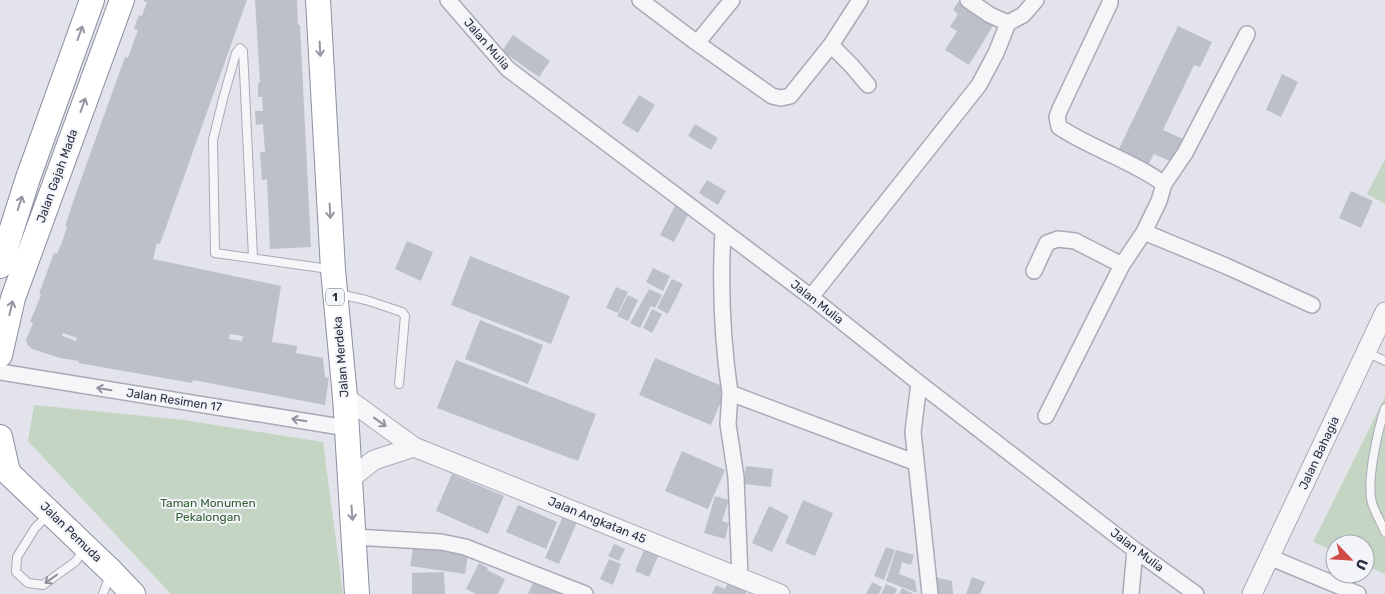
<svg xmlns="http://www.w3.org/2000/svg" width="1385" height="594" font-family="Rubik,sans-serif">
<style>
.green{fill:#c5d5c3}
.building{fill:#bdbfcb;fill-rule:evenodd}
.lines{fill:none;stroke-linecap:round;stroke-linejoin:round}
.service-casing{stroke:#a8aab6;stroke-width:10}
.minor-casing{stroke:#a8aab6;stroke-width:18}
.tertiary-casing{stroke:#a8aab6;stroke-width:21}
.trunk-casing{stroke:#898fa2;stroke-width:26}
.service{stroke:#f6f6f9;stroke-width:8}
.minor{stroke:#f6f6f9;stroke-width:15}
.tertiary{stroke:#f6f6f9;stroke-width:19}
.trunk{stroke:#fff;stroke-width:24}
.oneway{stroke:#9497a2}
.oneway2{stroke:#90929e}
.labels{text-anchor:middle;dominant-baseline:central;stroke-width:4;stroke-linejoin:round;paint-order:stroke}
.shield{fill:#f2f4f8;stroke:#666a7a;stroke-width:1}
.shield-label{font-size:11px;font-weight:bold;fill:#2a2f44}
.street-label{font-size:12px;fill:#2a2f44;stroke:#f2f4f8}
.park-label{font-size:12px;fill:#376037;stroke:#f2f4f8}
</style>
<rect width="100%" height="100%" fill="#e3e4eb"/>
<path class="green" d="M1385,159V204L1367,194Z
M1385,397V574L1365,565V544H1335V552L1313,542Z
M34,405L184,420L323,442L343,594H171L28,441Z"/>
<path class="building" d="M144,0H247L160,244L157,243L153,259L281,286L272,342L297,346L296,353L323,358L325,378L329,377L325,405L193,380L192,383L78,363L79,361L60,358L32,349L27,344L26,340L33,323L30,322L41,295L39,294L54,253L57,254L62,242L67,227L65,226L74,199L125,57L128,58L138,30L134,29L139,15L142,16L147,2L143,1ZM63,333L77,338L76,341L62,336ZM230,334L243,336L242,341L229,339Z
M255,0H297L298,25H300L311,247L270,249L267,179L262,180L260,152H265L263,124L256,125L255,111H263L262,97H258V83H260Z
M958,2L994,24L969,65L945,50L957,31L950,27L958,14L953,10Z
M1178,26L1212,42L1200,67L1194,65L1163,130L1183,139L1172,162L1154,154L1146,169L1116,155Z
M513,35L550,61L539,77L502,51Z
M1282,74L1298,82L1281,117L1266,110Z
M639,95L655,105L638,133L622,123Z
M695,124L718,138L711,150L688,136Z
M707,180L726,191L718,205L699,193Z
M1351,191L1373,201L1361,228L1339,218Z
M676,204L690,211L674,242L660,235Z
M407,241L433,252L421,281L395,269Z
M470,256L570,296L551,344L451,305Z
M653,268L670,276L663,291L646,282Z
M672,279L683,284L668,314L657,308Z
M616,287L628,292L618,313L606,308Z
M649,289L662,295L655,308L651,306L640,328L630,323Z
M628,295L638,300L628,321L617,316Z
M652,309L662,314L652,333L643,328Z
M480,320L543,345L528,384L465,359Z
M655,358L727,388L711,425L639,395Z
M456,360L596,414L578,461L437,408Z
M682,451L725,470L708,509L665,491Z
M746,466L773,469L771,487L743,484Z
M452,474L504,496L488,534L436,511Z
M715,496L729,500L722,521L729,523L725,539L704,533Z
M803,500L833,513L815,556L785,543Z
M518,505L557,522L546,549L506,532Z
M769,506L789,516L772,552L752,543Z
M564,514L578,520L559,564L545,558Z
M414,542L469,549L465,574L410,566Z
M614,544L625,549L619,561L608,556Z
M886,547L895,550L884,580L874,576Z
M645,548L659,554L649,577L635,571Z
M896,550L914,555L911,565L902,562L899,574L915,580L917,593L886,581Z
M609,559L621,564L613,585L600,579Z
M479,563L488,568L487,570L505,579L498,594H476L466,589Z
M444,572L445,594H412V573Z
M536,576L561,588L558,594H528Z
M935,577L952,581L953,594H937Z
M972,577L985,582L980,594H966Z
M729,580L748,589L746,594H712L716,585L725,589Z
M872,582L882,587L879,594H866Z
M886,584L897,589L895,594H881Z
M902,588L914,594H899Z"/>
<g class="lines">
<g class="service-casing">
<path id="service" d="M253,257L243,51L240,48L236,53L223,99L213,140L215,253L329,269
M339,294L366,300L402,312L405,316L399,384
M1366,352L1385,361
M1385,408C1378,430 1366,481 1372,503C1375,513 1381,522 1385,532
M48,515L35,528L17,557L16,572L28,583L43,585L75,562L85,549
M103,594L110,575"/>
</g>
<g class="minor-casing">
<path id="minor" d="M448,0L508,69L811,297L919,383L1135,550L1196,594
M640,0L697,43L772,96L781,98L790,96L831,45L860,0
M968,0L990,15L1008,23L1023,15L1036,0
M697,43L732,0
M831,45L851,65L868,85
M1164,184L1185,153L1247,34
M723,231C720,285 722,339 730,393
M1144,232L1226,266L1312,305
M1034,271L1047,243L1058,239L1075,241L1122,265
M811,297L979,85L996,53L1008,23
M0,372L347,428
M919,383L913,432L930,594
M1046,416L1122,265L1144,232L1159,201L1164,184C1133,161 1092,149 1059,127L1057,117L1060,109L1110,3V0
M354,537L441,542L465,547L585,594
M1269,557L1358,594
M740,577L736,477L728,424L730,393L914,462
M1131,594L1135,550"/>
</g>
<g class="tertiary-casing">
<path id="tertiary" d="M345,397L414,447L780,594
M350,479L374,460L414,447
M1252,594L1385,312"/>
</g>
<g class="trunk-casing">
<path id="trunk" d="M318,0L333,270L345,397L357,594
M0,266L28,178L92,0
M0,355L13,298L122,0
M0,437L8,472
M0,465L111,571L133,594"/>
</g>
<use href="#service" class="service"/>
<use href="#minor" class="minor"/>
<use href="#tertiary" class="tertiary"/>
<use href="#trunk" class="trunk"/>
</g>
<defs><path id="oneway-shaft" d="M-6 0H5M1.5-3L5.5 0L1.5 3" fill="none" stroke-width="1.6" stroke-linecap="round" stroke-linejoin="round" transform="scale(1.25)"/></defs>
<g class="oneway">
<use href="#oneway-shaft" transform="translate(80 33) rotate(-70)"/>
<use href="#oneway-shaft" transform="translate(320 49) rotate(87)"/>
<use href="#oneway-shaft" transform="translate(83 105) rotate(-70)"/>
<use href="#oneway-shaft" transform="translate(20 203) rotate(-72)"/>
<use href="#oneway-shaft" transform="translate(330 211) rotate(87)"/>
<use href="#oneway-shaft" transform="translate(11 308) rotate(-77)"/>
<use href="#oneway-shaft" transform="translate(352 513) rotate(86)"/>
</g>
<g class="oneway2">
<use href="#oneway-shaft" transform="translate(104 389) rotate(-171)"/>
<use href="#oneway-shaft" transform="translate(299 420) rotate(-171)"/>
<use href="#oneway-shaft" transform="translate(380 422) rotate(36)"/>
<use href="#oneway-shaft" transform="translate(51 579) rotate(144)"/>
</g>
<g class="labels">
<rect class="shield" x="326" y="288.5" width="18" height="17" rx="4"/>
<g class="shield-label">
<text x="335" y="297">1</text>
</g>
<g class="street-label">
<text transform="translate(487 44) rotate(49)">Jalan Mulia</text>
<text transform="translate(57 176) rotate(-70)">Jalan Gajah Mada</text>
<text transform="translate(817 302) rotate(38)">Jalan Mulia</text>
<text transform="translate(341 357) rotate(-95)">Jalan Merdeka</text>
<text transform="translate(174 400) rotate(9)">Jalan Resimen 17</text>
<text transform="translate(1319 453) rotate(-65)">Jalan Bahagia</text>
<text transform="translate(597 520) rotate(22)">Jalan Angkatan 45</text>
<text transform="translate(71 532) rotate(44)">Jalan Pemuda</text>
<text transform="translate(1137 550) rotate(37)">Jalan Mulia</text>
</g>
<g class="park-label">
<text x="208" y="503">Taman Monumen<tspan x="208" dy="14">Pekalongan</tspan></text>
</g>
</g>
<g transform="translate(1350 559) rotate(115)"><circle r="24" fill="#f2f4f8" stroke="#a2a5b0"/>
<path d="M0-4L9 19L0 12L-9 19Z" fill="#d24a45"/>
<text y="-8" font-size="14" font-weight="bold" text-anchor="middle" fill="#2a2f44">U</text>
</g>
</svg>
